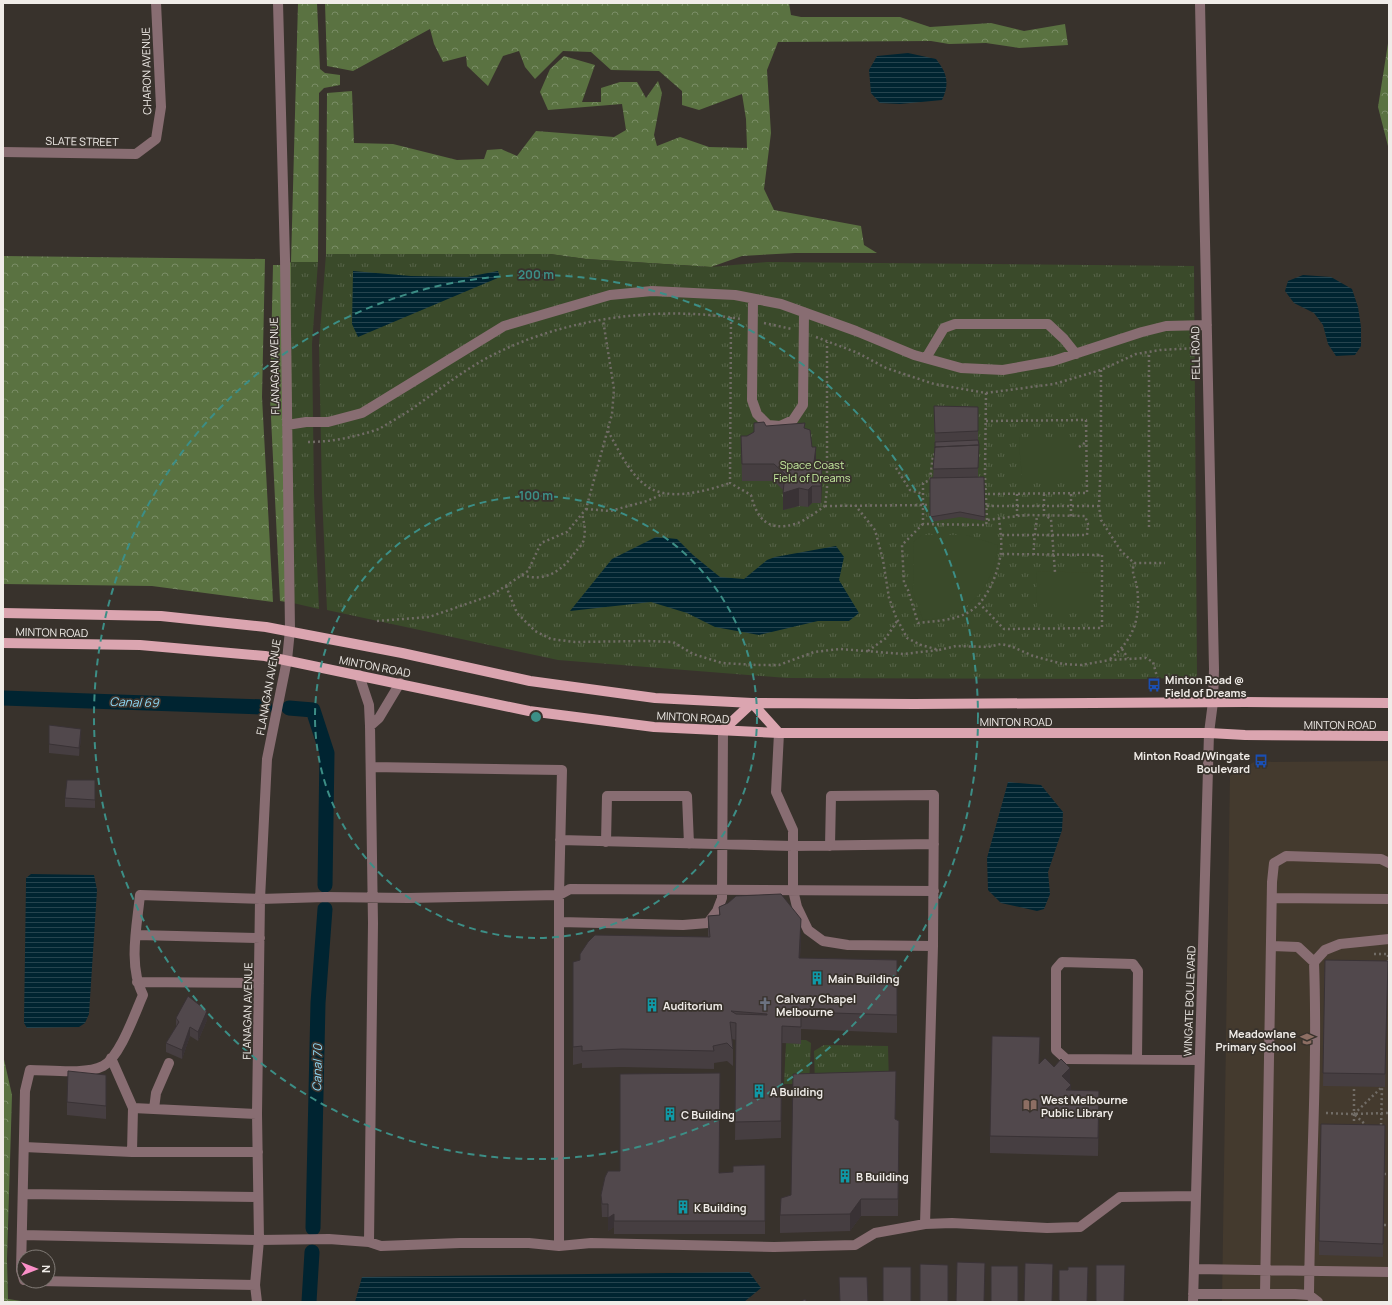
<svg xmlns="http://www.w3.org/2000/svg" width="1392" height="1305" font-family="Manrope,sans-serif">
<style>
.built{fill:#443a2e}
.forest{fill:url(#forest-crowns)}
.park{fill:url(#park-tufts)}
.pitch{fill:#3a4a2a}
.water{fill:url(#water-rules)}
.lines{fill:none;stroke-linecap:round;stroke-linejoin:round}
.canal{stroke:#002431;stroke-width:15}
.path{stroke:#716c66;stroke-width:2.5;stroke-dasharray:2 3;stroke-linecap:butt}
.minor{stroke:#886d72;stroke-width:10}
.major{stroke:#dba5b0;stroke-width:10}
.wall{fill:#463e41}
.shaded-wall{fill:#393235}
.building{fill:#51484c;stroke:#393235;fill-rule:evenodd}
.ring{fill:none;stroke:#3c8e86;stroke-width:2;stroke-dasharray:7 5}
.labels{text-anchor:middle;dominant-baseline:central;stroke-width:3.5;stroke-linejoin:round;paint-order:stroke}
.street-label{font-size:11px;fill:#f0ece8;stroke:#38322c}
.park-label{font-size:11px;fill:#c5eb9f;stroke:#38322c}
.poi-label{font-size:11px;font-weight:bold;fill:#f0ece8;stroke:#38322c;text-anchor:start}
.water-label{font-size:12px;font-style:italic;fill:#8ed9f7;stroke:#38322c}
.centre{fill:#3c8e86;stroke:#38322c;stroke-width:2}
.ring-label{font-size:12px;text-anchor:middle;font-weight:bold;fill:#3c8e86;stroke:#38322c;stroke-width:3.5;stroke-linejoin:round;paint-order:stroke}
</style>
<defs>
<pattern id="forest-crowns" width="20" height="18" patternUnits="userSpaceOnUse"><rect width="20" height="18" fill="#5a7241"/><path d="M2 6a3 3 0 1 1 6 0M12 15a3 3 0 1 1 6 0" fill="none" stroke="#7a8d66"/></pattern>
<pattern id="park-tufts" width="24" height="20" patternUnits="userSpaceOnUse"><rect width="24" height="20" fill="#3a4a2a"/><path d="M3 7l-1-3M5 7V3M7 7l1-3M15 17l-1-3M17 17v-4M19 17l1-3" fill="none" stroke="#576449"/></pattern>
<pattern id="water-rules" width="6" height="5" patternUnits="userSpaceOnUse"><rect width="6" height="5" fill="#002431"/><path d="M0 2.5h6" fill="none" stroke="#26444f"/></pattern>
</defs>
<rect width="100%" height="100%" fill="#38322c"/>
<path class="built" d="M1389,761V1302H1222L1230,776L1254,762Z"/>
<path class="forest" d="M298,3H317L320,69L325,73L340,75V85L324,88L319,93L318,262H291Z
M325,3H789L791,15L801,17H900L930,27L991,23L1024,31L1065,24L1068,45L1019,48L986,43L949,44L931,41L778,42L767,70L771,133L764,189L774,210L861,226L864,245L877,253H795L742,256L711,267L586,259L550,254H326L327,93L352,91L354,143L393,144L457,160L484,159L487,150L501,149L517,156L536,131L614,137L626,130L622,104L548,110L540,92L550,69L564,56L595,65L582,102H601V88L620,82H637L646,98L658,81L662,93L654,135L657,146L680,137L709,147L747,148L746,119L742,94L699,110L682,105V91L659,71L611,70L591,52L563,51L535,79L525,67L519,51L503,56L488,86L467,66L466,56L443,62L434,44L430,29L353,71L327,66Z
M1389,37V150L1378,107Z
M3,256L265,259L262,397L273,602L152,586L3,584Z
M291,262L293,603L280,601L270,397L273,265H287Z
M3,1055L12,1095L7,1259L8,1299L28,1302H3Z"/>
<path class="park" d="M326,254H550L586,259L711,267L767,262L1194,266L1197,677L1146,679L787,678L558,660L327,610L322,493L319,345Z
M291,262H318L312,344L314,493L319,609L293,603Z
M801,1040H806L811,1043L809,1084H784L786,1043Z
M824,1045L888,1046L889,1084L815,1085L814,1051Z"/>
<path class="pitch" d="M1020,437H1079V478H1022L1019,443Z
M922,535H966L998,545C992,589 970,617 923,620L912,590L914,582L913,542Z
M1036,571L1094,573V609H1037Z"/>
<path class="water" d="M908,53L936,59C947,73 950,83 942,100L900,104L880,103L871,93L869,70L877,56Z
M353,271L411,276L467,277L498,271L500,277L358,337L352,324Z
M1303,275L1331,277L1352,289L1358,307L1361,327V346L1355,355L1336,356L1328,344L1323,325L1314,313L1294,303L1285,291L1288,281Z
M656,537L677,539L693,555L720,577L744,579L767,560L775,557L836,546L844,557L839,580L859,613L849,621H818L759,635L715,627L687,613L651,602L570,611L612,559Z
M1008,782L1041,785L1063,812L1062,830L1048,872L1050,894L1044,909L1037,911L1001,903L988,890L987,858Z
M31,874L94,875L97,890L89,1014L85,1023L79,1027L27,1028L24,1023L26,883V878Z
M749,1272L761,1288L744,1302H355L362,1277Z"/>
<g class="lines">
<path class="canal" d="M3,698L265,707
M289,708L313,710L327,753L325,885
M313,1228L318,1003L325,909
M309,1302L312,1252"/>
<path class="path" d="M731,317L730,483L751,495C757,519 768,532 795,524C805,521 816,512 825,506L827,489V342
M764,323L792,329
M816,337L858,353L886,368L934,384L986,393L1054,384L1101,370L1136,354L1160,350L1196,348
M1101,370V457L1099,506L1101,520L1121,551L1134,563H1165
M986,393L985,475L987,520
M986,421L1086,420L1087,493L987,494
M608,431C618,449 628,471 644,484C666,503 706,491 730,483
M308,442C332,442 355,437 379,429C392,421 407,413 420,403C441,388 462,372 485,359C561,318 657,305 741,319
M1079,447L1086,442
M935,454L933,455L930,480L923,483V524L986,525L987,520L1026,515L1085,516L1088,524L1087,535H1000
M896,468L910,490L923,494
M1017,494V516
M1044,494V515L1051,519L1055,572
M855,505L875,530L883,560L889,598L896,617L907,638L921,645L939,650L956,646L988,647L1001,644L1013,647L1033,656L1063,664L1081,665L1110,660L1146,658L1153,662L1159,684
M825,506L930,505
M987,506H1099
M586,509L610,511L647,501L663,494
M1071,516V493
M923,524L902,545L904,583L908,590L918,623C935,621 953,621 969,612C987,602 999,572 1001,551C1002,541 1000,529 999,518
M1149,527V352
M1034,555C1033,543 1036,528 1037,515
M522,575C546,583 563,570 576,551C579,548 584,543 584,538C586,530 584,522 582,514
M506,586L517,613L535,631L551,639L575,642L647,641L673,642L693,654L722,663L757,665H779L814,652L840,649L903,654L939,650
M979,603L1004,629L1102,628V555L1000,554
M377,621L429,617L492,595L528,571L541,543L567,532L586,509L612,414L614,389L603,320
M1122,649L1128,658
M868,651L886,638L897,621
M1110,659C1134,639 1141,618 1137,587C1135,576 1131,575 1134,563
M1374,954H1388V974
M1326,1113L1350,1114L1389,1113
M1354,1114L1382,1087L1381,1127
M1355,1115L1367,1126
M1354,1126V1086
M1384,1174H1389
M1384,1225H1389"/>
<path class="minor" d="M3,152L136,154L156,139L161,107L156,3
M753,299L752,400L757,414L768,425L780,426L793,420L803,405L804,312
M926,358L944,328L955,324H1048L1064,339L1076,354
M287,425L306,422H328L362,413L504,326L610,295L652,291L735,295L781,304L856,331L914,355L961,368L1003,370L1053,361L1142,332L1166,326L1207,325
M359,675L369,705L370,726L373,923L369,1242
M370,726L379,718L400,683
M779,733L776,792L793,830V890L797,907L808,930L823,941L848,945L933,946
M371,767L562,770L559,895V1246
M560,840L793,846L934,844
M606,842L607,796H687L689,844
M830,846L831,796L934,795L933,946L925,1224
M1272,898L1389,899
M560,922L683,925L708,923L717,911L722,898L723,730
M137,935L260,938
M1272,946L1298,947L1314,962
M137,982L259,983
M111,1058L133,1108
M1137,1059L1138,971L1133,964L1062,962L1056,969V1050L1066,1059L1199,1060
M154,1109L156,1093L169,1063
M24,1147L132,1152H258
M132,1152L133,1108L257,1114
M23,1194L258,1197
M22,1235L259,1240L329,1239L369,1242L381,1246L460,1243H529L559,1246L591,1243L774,1247L855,1245L875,1233L925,1224L952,1223L1047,1228L1080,1227L1120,1197L1196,1196
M1194,1269L1389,1272
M24,1280L21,1270L25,1091L30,1070C49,1070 86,1075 103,1066C120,1057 135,1013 143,995C128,965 137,926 140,895L260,899L325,897L408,898L559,895L570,889L934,891
M38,1281L255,1285
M1265,1293L1272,882L1274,863L1286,856L1381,859L1389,863
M1193,1294H1295L1309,1295L1318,1302
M1309,1295C1310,1184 1318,1073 1314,962L1325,950L1340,944L1389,939
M257,1302L255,1285L259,1240L257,1114L260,899L267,759L287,660L290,630L285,259L278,3
M1193,1302L1209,733L1213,702L1214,669L1200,3"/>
<path class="major" d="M3,613L161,616L266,627L402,653L530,681L655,698L752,703L914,704L1245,702L1389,703
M3,643L140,645L265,656L529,711L654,727L779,733H1209L1245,735L1389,736
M752,703L779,733
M723,730L752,703"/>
</g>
<path class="wall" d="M934,406L978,407V478L984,477L985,521L960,517L930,522V478H933L935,449Z
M766,426L805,429L812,447L816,464L815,468L822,482L821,503H812L808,507L799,506L783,510L784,491L774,481H742L741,436H747Z
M49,725L81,737L79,756L49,753Z
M95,780V808L65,807V798Z
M719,907L801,936L800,958L897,960V1033L801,1029V1044L782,1043L781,1138L735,1140L736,1040L732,1039L733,1049V1066L727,1061L714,1063V1069L622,1067L582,1068V1063L573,1065V962L708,937V916L719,915Z
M1325,960L1388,961L1385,1087L1323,1086Z
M176,1018L207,1020L198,1041L190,1036L182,1059L166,1052V1043L176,1027Z
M1040,1063L1070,1084L1071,1090L1099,1109L1098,1156L990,1153V1136Z
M106,1075V1119L67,1115V1102Z
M896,1088L895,1119L899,1121L898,1216H861L850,1231L780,1233V1215L791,1195Z
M1385,1125L1383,1257L1319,1255V1241Z
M765,1165V1234H614V1227L608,1231V1217H602L601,1195L719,1173L733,1172V1166Z"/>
<path class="shaded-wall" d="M816,447V464L813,487V469Z
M822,464V482L821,503V486Z
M812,486V503L808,507V490Z
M799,488V506L783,510V493Z
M81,729V737L79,756V748Z
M801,919V936L799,975V958Z
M207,1011V1020L198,1041V1032Z
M190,1027V1036L182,1059V1050Z
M1070,1068V1086L1062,1076Z
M1071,1085V1103L1066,1090Z
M1099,1091V1109L1098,1156V1138Z
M861,1199V1216L850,1231V1214Z
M614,1214V1227L608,1231V1218Z"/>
<path class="building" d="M934,406L978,407V431L935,433Z
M764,422L766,426L805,423L804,428L810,430L812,447H816L813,469L822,464L821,486H812L808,490L799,488L783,493L785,474L774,464H742L741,436H747L754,432V423Z
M978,440L979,445L935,447V448V442Z
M979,445L978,468L933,469L935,447Z
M984,477L985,517L960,512L930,517V478Z
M49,725L81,729L79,748L49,744Z
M67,780H95V800L65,798Z
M781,894L801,919L799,958L897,960V1015L801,1012V1027L782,1026L781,1121L735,1122L736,1023L730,1022L733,1049L727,1043L713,1046L714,1051L622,1049L582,1051V1046L573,1047V962L580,960V954L588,942L595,935L710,937L708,916L720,915L719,907L728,903L736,896ZM731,1011L767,1014V1015L736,1014Z
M1325,960L1388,961L1385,1074L1323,1073Z
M188,996L207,1011L198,1032L190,1027L182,1050L166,1043L179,1022L176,1018Z
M992,1036L1040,1037L1039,1064L1045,1058L1054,1067L1061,1059L1070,1068L1062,1076L1071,1085L1066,1090L1099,1091L1098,1138L990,1136Z
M68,1071L106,1075V1106L67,1102Z
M896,1071L895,1119L899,1121L898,1199H861L850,1214L780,1215L781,1198L791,1195L793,1074Z
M720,1073L719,1173L733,1172V1166L765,1165V1221H614V1214L608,1218V1204H602L601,1195L605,1177L608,1171H620V1074Z
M1321,1124L1385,1125L1383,1244L1319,1241Z
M957,1262L985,1263L984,1302H956Z
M1025,1263L1053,1264L1052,1302H1024Z
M920,1264L948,1265V1302H920Z
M1096,1265H1125L1124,1302H1096Z
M991,1266H1018V1302H991Z
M883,1267H911V1302H883Z
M1068,1267H1088L1087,1302H1061L1059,1300V1270H1068Z
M839,1277H867L868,1302H840Z
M805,1299L807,1302H800Z"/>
<g class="ring">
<circle cx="536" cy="717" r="221"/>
<circle cx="536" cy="717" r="442"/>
</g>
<defs>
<g id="bus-bare" transform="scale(1.08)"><path d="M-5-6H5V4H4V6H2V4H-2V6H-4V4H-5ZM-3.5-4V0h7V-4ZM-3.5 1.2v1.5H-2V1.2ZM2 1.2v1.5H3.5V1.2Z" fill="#1a4fb4" stroke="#38322c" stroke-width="2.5" paint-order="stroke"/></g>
<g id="building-bare" transform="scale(1.08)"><path d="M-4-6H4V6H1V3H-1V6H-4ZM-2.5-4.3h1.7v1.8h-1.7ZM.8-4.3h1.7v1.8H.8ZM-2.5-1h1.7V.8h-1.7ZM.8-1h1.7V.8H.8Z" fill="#0f9aa8" stroke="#38322c" stroke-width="2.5" paint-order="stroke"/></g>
<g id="church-bare" transform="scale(1.08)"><path d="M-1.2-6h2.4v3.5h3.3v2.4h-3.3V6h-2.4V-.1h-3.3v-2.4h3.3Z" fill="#6b7280" stroke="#38322c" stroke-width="2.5" paint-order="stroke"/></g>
<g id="school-bare" transform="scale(1.08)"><path d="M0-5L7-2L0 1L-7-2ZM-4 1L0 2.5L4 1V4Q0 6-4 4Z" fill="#8d6e63" stroke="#38322c" stroke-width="2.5" paint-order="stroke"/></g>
<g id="library-bare" transform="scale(1.08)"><path d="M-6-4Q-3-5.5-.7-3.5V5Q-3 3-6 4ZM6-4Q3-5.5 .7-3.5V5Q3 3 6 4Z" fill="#8d6e63" stroke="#38322c" stroke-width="2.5" paint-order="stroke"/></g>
</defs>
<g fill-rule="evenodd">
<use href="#bus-bare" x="1154" y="685"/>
<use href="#bus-bare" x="1261" y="761"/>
<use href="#building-bare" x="817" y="978"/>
<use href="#church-bare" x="765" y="1004"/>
<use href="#building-bare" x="652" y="1005"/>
<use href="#school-bare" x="1307" y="1039"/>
<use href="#building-bare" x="759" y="1091"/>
<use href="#library-bare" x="1030" y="1105"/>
<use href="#building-bare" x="670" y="1114"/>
<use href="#building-bare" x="845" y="1176"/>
<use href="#building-bare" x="683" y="1207"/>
</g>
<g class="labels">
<g class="street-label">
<text transform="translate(146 71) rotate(-91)">CHARON AVENUE</text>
<text transform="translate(82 141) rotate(1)">SLATE STREET</text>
<text transform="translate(1195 353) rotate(-91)">FELL ROAD</text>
<text transform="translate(274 366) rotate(-91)">FLANAGAN AVENUE</text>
<text transform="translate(52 632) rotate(1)">MINTON ROAD</text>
<text transform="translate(375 666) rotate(11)">MINTON ROAD</text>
<text transform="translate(268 687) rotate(-80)">FLANAGAN AVENUE</text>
<text transform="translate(693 717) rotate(3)">MINTON ROAD</text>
<text x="1016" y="721">MINTON ROAD</text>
<text x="1340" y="724">MINTON ROAD</text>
<text transform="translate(1189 1001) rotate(-88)">WINGATE BOULEVARD</text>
<text transform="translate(247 1011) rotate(-89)">FLANAGAN AVENUE</text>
</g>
<g class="park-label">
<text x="812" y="464">Space Coast<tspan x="812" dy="13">Field of Dreams</tspan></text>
</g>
<g class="poi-label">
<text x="1165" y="679">Minton Road @<tspan x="1165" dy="13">Field of Dreams</tspan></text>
<text x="1250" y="755" text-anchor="end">Minton Road/Wingate<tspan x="1250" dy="13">Boulevard</tspan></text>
<text x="828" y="978">Main Building</text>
<text x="776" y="998">Calvary Chapel<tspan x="776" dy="13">Melbourne</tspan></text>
<text x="663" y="1005">Auditorium</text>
<text x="1296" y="1033" text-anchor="end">Meadowlane<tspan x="1296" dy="13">Primary School</tspan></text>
<text x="770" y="1091">A Building</text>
<text x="1041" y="1099">West Melbourne<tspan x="1041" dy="13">Public Library</tspan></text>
<text x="681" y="1114">C Building</text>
<text x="856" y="1176">B Building</text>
<text x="694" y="1207">K Building</text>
</g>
<g class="water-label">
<text transform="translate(134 702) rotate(2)">Canal 69</text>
<text transform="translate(317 1068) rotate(-89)">Canal 70</text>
</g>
</g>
<circle cx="536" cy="717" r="6" class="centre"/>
<g class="ring-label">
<text x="536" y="279">200 m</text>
<text x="536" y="500">100 m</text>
</g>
<rect width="1392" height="1305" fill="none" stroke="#f0ece8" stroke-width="8"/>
<g transform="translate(36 1269) rotate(90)"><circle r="19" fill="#38322c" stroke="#827c77"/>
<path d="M0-3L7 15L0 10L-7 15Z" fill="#fa8fc7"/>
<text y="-6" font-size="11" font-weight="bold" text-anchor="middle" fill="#f0ece8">N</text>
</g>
</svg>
